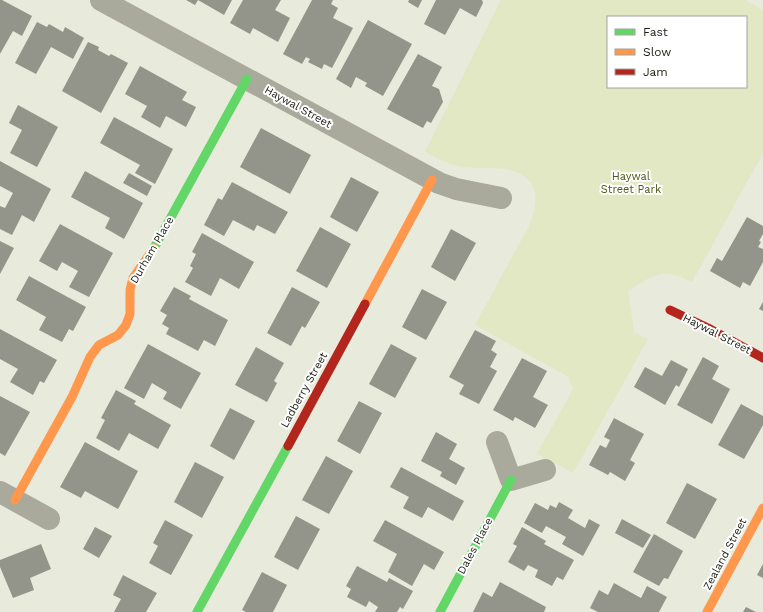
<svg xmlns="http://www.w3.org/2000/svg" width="763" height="612" font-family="'Work Sans',sans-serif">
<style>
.green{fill:#e2e7c4;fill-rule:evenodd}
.building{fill:#93958a}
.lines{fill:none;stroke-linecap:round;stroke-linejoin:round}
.street{stroke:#a9aa9b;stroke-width:22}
.fast{stroke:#63d668;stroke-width:9}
.slow{stroke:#ff974d;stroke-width:9}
.jam{stroke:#b3261e;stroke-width:9}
.labels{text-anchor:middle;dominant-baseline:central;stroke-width:4;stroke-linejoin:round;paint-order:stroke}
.street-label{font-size:11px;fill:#1b1c12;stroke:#fff}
.park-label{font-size:11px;fill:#535816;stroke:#fff}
</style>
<rect width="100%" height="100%" fill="#e8eadb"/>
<path class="green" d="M501,0H745L763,10V153L692,282C664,267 653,274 628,291L634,332L648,339L573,473L537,454L573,389L569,377L475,325L529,226C541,198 539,174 504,169C489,167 473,169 458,166C447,164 435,157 425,152ZM608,17H746V87H608Z"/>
<path class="building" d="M0,0H2L32,16L22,36L13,31L0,54Z
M186,0H232L224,15L198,0L195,5Z
M243,0H281L275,10L290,18L278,42L253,28L250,34L230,23Z
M312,0H333L331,4L338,8L333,18L353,28L332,68L324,64L322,69L308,62L310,59L306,57L302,64L283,54Z
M409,0H422L418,8L408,2Z
M436,0H482L483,3L476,17L460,8L445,35L424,24Z
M368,20L412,44L383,96L365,86L367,83L356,77L351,88L336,79Z
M37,22L47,27L49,24L63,32L65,27L84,38L73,59L51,47L36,74L15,63Z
M88,42L99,47L98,50L109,56L111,54L128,63L101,113L62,91Z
M418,54L442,67L432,86L439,89L443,102L431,123L427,121L423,128L387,109Z
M140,66L187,92L182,100L196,107L186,127L166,116L160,128L141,117L147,106L125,94Z
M18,105L58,127L37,167L10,153L22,130L9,123Z
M114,117L173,149L155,184L135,173L140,165L100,143Z
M261,128L311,155L290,194L240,167Z
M0,161L51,189L34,222L22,215L12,235L0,229V206L5,208L13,193L0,186Z
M85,171L143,203L124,239L105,228L110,218L71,197Z
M129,173L152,186L147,196L123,183Z
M351,177L379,192L357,232L330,217Z
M232,182L288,212L275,234L257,225L254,231L233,220L224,236L204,225L218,198L222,200Z
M747,217L763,226V234L759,241L761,242L758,247L763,249V262L750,286L743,282L740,288L710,271L717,258L722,261Z
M60,224L113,253L89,297L69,287L78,271L62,262L57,271L39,261Z
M320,227L351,244L327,288L296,271Z
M451,229L476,243L455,281L431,267Z
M202,233L254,262L239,289L220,278L211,296L185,282L193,268L190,266L196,254L192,252Z
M0,241L14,248L0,274Z
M29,276L86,307L73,331L69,329L62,342L39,330L46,317L16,300Z
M174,287L191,296L189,299L228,320L215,346L204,340L198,351L166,334L169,328L162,324L167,315L160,311Z
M292,287L320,302L305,328L302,326L291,346L267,333Z
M422,289L447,302L426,340L402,327Z
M763,302V311L759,309Z
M0,329L57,360L44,383L40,381L33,395L10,382L18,369L0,359Z
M475,330L496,341L491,350L497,354L490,367L497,371L479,404L459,394L464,385L449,377Z
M148,344L201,373L181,409L163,399L167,392L152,383L144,399L124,388Z
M391,344L417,358L395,398L369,384Z
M256,347L284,363L274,381L277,383L267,402L235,385Z
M703,357L719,366L712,379L730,389L712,424L677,405Z
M522,358L547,371L533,397L548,405L535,428L515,417L513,421L493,410Z
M671,360L688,369L679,387L676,385L665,405L634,387L645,367L662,376Z
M116,390L136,401L134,404L171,425L158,449L129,433L119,451L96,438L105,420L101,418Z
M0,396L30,412L5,456L0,453Z
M359,401L382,413L360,454L337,441Z
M741,404L763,416V425L744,459L718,445Z
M230,408L255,421L234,460L210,446Z
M614,418L644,434L630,460L635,463L625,481L610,472L608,475L589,465L600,445L606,448L610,440L604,437Z
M436,432L457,444L449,459L465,468L456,485L440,476L442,472L421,461Z
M85,442L138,471L118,509L85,491L81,498L60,487Z
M326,456L353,471L329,514L302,500Z
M195,462L224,477L202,518L174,502Z
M401,467L464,501L453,521L428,507L422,518L403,508L409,497L390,487Z
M687,483L717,499L695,539L666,523Z
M559,502L573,510L568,518L585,528L589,519L600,525L583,556L562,544L566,537L546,526L542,533L524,523L535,503L548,510L550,505L556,508Z
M296,516L320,529L298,570L274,557Z
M622,519L651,535L643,548L615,533Z
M165,520L193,535L171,575L149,563L158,546L153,543Z
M385,520L444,552L434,570L424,564L412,586L388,572L397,554L373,541Z
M95,527L112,536L99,558L83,549Z
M522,527L546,541L544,544L574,560L563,580L557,577L552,586L535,577L538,570L528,565L524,571L508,562L517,546L513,544Z
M654,534L683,551L668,579L664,578L659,586L633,572Z
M41,544L51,569L30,578L34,590L13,598L0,567V560Z
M763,564V578L757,575Z
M357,566L387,582L389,578L413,591L403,609L400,607L397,612H375L378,607L369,601L366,607L347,597L351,589L346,586Z
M262,572L287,585L273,612H246L242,610Z
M123,575L157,593L146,612H114L121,599L113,595Z
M500,582L546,607L544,612H473L483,592L492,597Z
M614,583L641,598L647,586L667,597L659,612H598L590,608L599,590L608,595Z
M746,607L756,612H743Z"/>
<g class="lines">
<path class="street" d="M101,0L439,183L456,189L501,198
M497,442L511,480L545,470
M0,492L49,519"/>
<path class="fast" d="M154,248L247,79
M197,612L288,446
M440,612L511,480"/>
<path class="slow" d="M365,304L432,180
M15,500L72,397L90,357L99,345L118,335L126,325L130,314V290L133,278L154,248
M707,612L763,508"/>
<path class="jam" d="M670,310L708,328L763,358
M288,446L365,304"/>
</g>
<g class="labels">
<g class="street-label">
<text transform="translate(298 107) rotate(29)">Haywal Street</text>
<text transform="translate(152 250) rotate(-60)">Durham Place</text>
<text transform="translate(717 334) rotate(27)">Haywal Street</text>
<text transform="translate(304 390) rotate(-61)">Ladberry Street</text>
<text transform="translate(475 546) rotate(-62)">Dales Place</text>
<text transform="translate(725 554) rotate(-62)">Zealand Street</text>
</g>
<g class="park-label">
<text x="631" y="176">Haywal<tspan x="631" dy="13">Street Park</tspan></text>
</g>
</g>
<rect x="607" y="16" width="140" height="72" fill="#ffffff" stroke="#a4a4a0"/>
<rect x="615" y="29" width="20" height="6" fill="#63d668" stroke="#a4a4a0"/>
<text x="643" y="36" font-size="12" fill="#1b1c12">Fast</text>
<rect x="615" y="49" width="20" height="6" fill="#ff974d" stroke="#a4a4a0"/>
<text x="643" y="56" font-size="12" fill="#1b1c12">Slow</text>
<rect x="615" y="69" width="20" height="6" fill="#b3261e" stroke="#a4a4a0"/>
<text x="643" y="76" font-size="12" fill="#1b1c12">Jam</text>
</svg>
